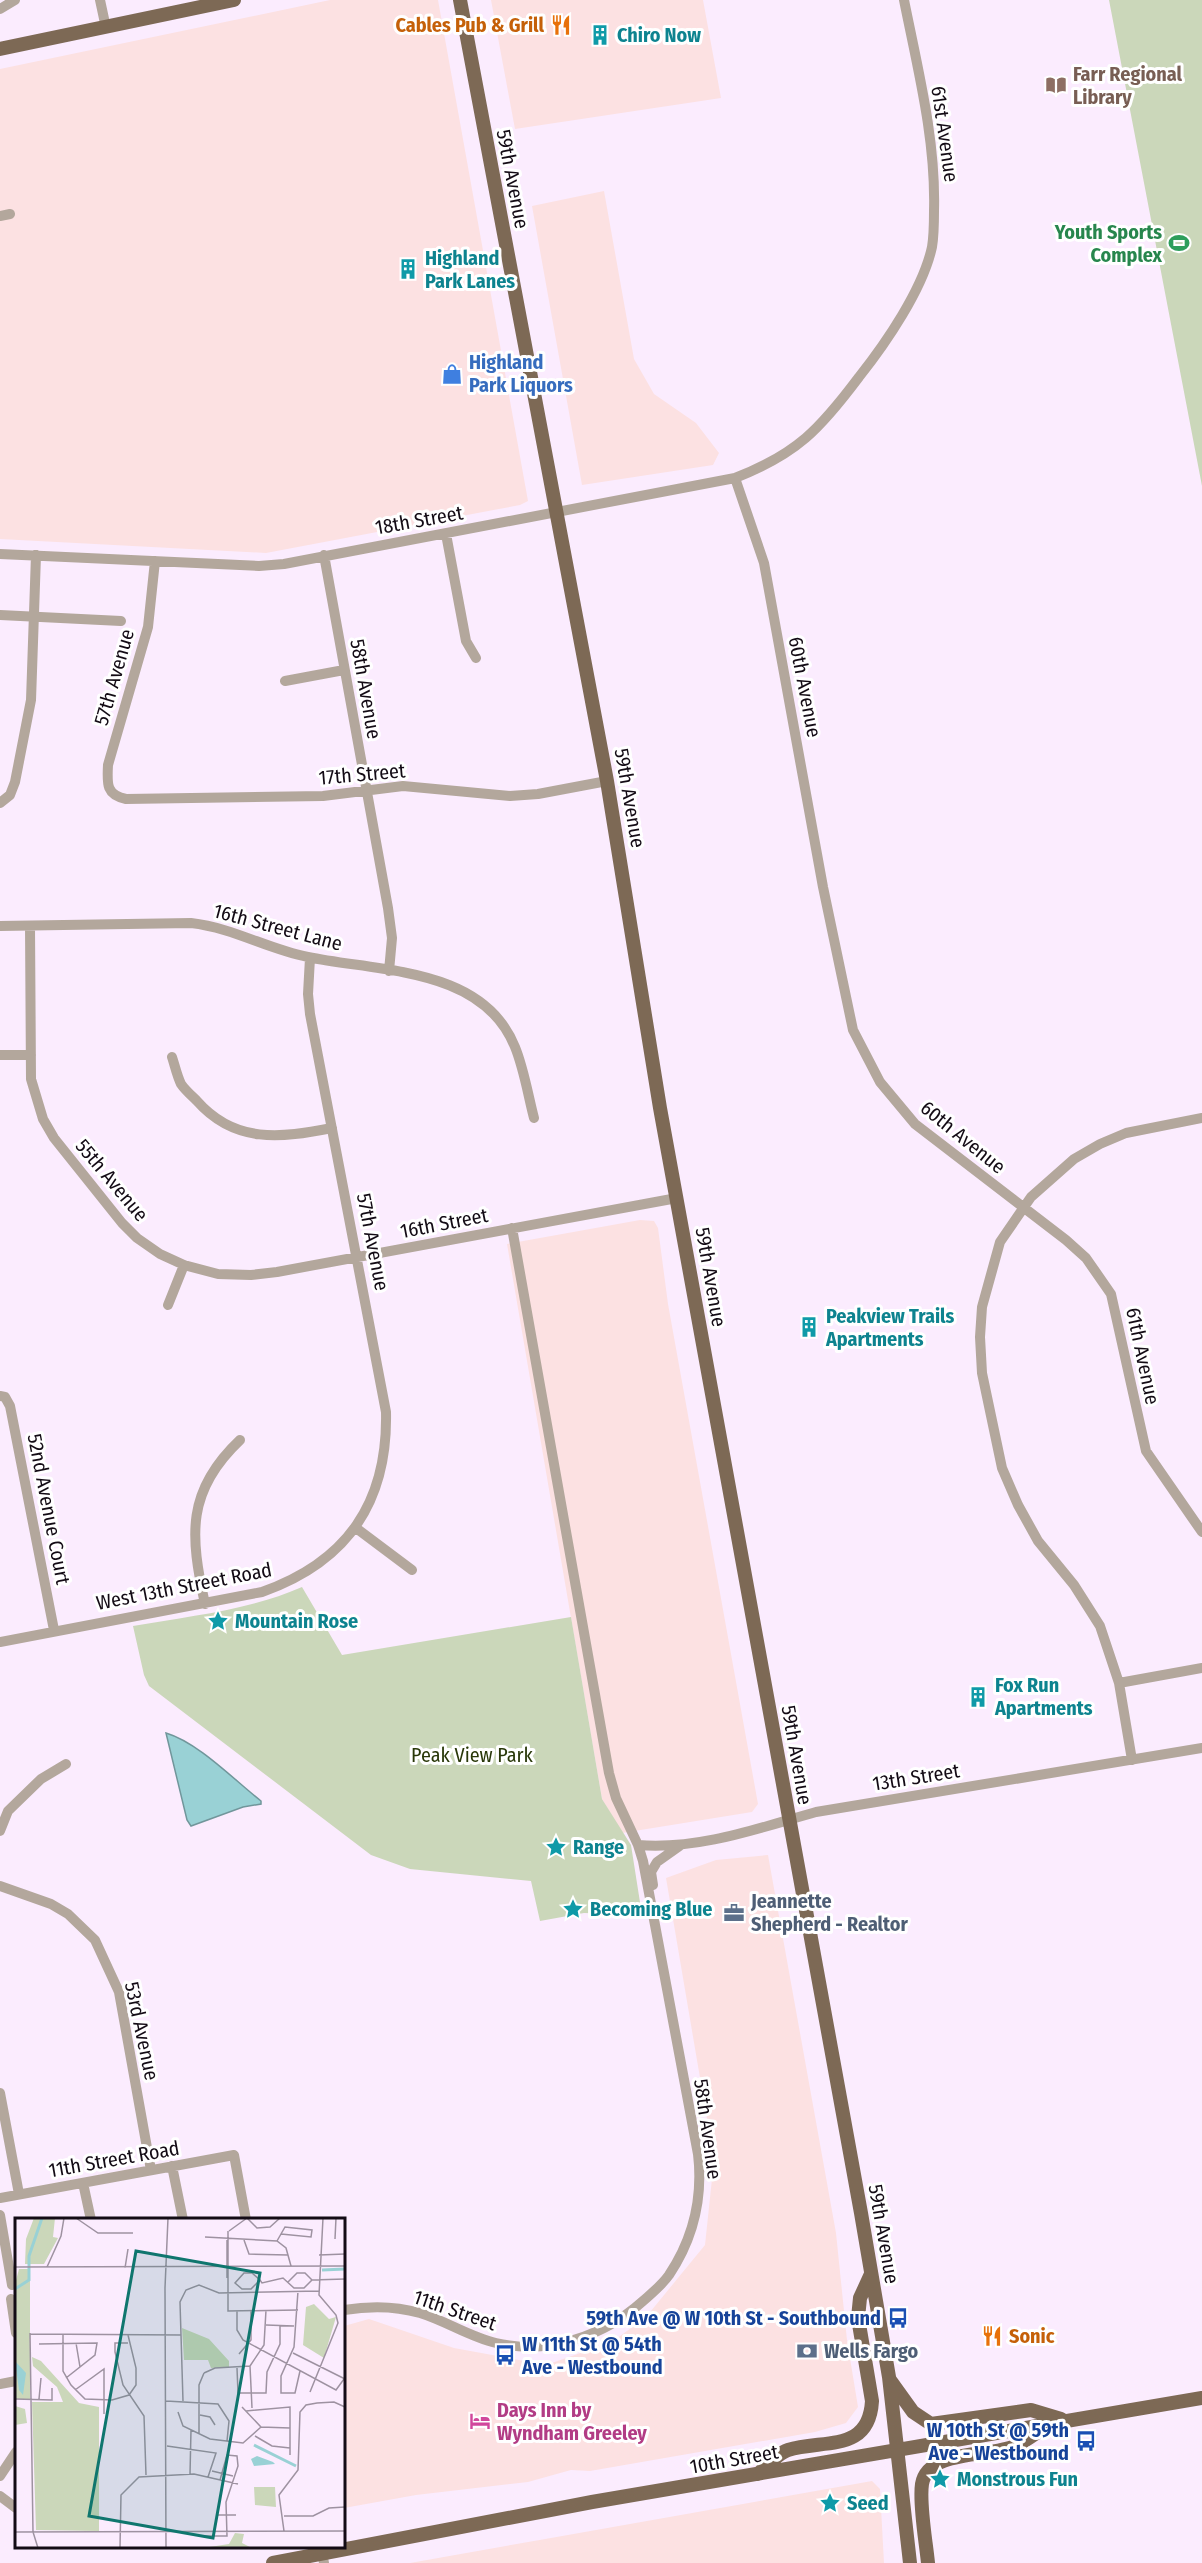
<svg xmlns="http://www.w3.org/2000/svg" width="1202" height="2563" font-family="'Fira Sans Condensed',sans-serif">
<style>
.commercial{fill:#fce1e2}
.green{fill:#cbd7ba}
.water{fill:#99d1d5;stroke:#71969b;stroke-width:1.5}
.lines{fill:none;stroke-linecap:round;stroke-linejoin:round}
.minor{stroke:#b3a79c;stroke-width:10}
.major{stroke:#7d6955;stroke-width:14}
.labels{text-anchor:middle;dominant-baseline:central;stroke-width:6;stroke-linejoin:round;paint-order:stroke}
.food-label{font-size:20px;font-weight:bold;fill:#c56008;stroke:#fff;text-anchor:end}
.culture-label{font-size:20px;font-weight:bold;fill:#0d838f;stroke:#fff;text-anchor:start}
.education-label{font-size:20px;font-weight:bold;fill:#785e54;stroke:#fff;text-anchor:start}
.street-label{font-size:20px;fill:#130b15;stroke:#fff}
.leisure-label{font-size:20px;font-weight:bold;fill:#27864d;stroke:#fff;text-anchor:end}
.shop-label{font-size:20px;font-weight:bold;fill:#366cbe;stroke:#fff;text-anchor:start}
.park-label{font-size:20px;fill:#293809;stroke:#fff}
.service-label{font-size:20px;font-weight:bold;fill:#4e5e75;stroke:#fff;text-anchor:start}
.transit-label{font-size:20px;font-weight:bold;fill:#164399;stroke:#fff;text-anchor:end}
.hotel-label{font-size:20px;font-weight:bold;fill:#b23c85;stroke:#fff;text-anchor:start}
.inset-river{fill:none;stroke:#99d1d5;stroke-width:3}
.inset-road{fill:none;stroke:#9e92a1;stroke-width:1.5}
.view{fill:#0f766e;fill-opacity:0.15;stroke:#0f766e;stroke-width:3}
.inset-edge{fill:none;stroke:#130b15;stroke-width:3}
</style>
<rect width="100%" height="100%" fill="#fbecfe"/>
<path class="commercial" d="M330,0H438L528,501L520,505L266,553L0,539V69Z
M491,0H703L721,98L515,129Z
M604,191L634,359L654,394L696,423L719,453L713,465L582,485L532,206Z
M640,1220L654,1221L658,1228L668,1304L758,1804L752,1812L622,1833L602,1799L507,1244Z
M768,1855L836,2233L847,2340L858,2407L846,2423L815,2432L590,2471L571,2470L528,2482L416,2495L344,2508V2326L369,2319L454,2348L546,2365L612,2342L646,2317L705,2245L714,2160L666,1878L716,1860Z
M872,2481L880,2489L884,2563H410Z"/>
<path class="green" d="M1109,0H1202V486Z
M302,1587L342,1655L571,1617L602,1799L631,1845L642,1915L584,1913L540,1921L531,1881L410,1869L371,1855L149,1686L144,1675L133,1626C190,1616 250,1610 302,1587Z"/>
<path class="water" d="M166,1733C199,1743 234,1780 261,1801V1804L243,1807L191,1826L187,1820Z"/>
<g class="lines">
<path class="minor" d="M100,0L106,28
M0,9L15,0
M0,216L10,214
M735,478L764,563L823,887L853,1030L880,1082L915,1124L1066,1240L1086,1258L1111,1294L1146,1451L1202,1532
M446,534L466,641L476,658
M0,554L259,566L284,564L735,478C797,454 820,429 859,377C886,343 923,289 932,247C934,235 934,222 934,211C936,140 918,70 904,0
M324,555L388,908L392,938L389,971
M155,561L148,627L108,765C107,784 106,795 126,799L323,796L403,786L510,796L538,794L607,781
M0,615L121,621
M285,681L344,670
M0,803L10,795L15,782L31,700L36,555
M0,926L191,923C234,928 267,949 308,957C380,972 483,967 515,1047C524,1069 528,1095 534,1118
M30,926L31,1079L43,1119L54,1138L122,1223L137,1238L160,1254L184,1265L218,1274L251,1275L277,1272L677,1198
M0,1055H31
M172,1057C175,1066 177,1076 181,1084C185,1090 192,1096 197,1101C235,1144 281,1138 332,1128
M168,1305L184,1265
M0,1396L5,1397L10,1406L54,1630
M356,1528L412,1570
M205,1604C190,1535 186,1491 240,1440
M0,1642L262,1592C347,1562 388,1503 386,1412L310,1014L308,994L310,958
M1119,1683L1202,1668
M1132,1760L1119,1683L1100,1626L1074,1585L1038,1541L1018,1505L1002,1468L982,1373L980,1337L982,1307L1000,1242L1031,1197L1074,1159L1100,1144L1126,1133L1202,1118
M0,1831L8,1811L41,1779L66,1764
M638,1845C699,1850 759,1828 816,1812L1202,1748
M653,1885L651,1872L657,1862L681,1845
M0,1886L51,1904L68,1914L95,1940L119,1992L151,2170
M0,2093L19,2194
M172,2166L183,2220
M83,2183L91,2220
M0,2198L234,2155L246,2220
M0,2215L12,2285
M11,2299L16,2333
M344,2310C368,2306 396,2306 420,2313C446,2321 470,2337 496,2343C550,2355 604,2336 643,2301C652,2293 662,2285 669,2275C693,2239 703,2197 698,2154L643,1861L638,1845L616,1798L609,1773L512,1228
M0,2384L16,2381
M0,2476L16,2452
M0,2496L16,2508
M321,2546L324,2563"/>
<path class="major" d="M460,0L607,781L660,1108L861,2213L889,2377L910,2563
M0,49L234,0
M890,2380L913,2412L931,2424L1031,2410L1061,2419
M758,2474C767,2466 778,2453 788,2450C824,2439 869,2453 872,2401L858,2318L860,2298L871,2274
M273,2563L592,2502L1202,2398
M928,2563C926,2542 919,2504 922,2484C928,2449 991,2457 1015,2446C1026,2441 1037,2432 1047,2426"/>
</g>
<defs>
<g id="restaurant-bare" transform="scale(1.62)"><path d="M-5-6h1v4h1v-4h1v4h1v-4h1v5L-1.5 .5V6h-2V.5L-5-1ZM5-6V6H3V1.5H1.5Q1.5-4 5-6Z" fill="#e8710a" stroke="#fff" stroke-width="2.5" paint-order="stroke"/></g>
<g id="building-bare" transform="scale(1.62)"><path d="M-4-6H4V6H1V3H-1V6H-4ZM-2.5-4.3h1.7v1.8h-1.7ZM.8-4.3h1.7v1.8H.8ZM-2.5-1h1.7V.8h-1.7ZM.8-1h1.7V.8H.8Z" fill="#0f9aa8" stroke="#fff" stroke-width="2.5" paint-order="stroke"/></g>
<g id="library-bare" transform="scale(1.62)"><path d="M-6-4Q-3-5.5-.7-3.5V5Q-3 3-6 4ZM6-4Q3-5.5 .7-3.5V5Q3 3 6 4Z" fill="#8d6e63" stroke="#fff" stroke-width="2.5" paint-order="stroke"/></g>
<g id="stadium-bare" transform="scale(1.62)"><path d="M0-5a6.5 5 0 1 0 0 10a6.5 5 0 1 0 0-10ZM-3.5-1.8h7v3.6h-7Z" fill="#2e9e5b" stroke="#fff" stroke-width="2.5" paint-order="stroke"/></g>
<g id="shop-bare" transform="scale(1.62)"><path d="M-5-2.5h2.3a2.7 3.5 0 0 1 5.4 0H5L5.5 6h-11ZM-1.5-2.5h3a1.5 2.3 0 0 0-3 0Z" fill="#3f7fe0" stroke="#fff" stroke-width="2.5" paint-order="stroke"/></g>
<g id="sight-bare" transform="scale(1.62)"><path d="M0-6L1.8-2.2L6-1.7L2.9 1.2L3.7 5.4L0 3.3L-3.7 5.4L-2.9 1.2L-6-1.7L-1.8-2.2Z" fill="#0f9aa8" stroke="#fff" stroke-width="2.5" paint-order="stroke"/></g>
<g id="office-bare" transform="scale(1.62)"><path d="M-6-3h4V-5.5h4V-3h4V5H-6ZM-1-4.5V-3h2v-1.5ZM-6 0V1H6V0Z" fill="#5c6f8a" stroke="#fff" stroke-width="2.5" paint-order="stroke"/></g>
<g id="bus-bare" transform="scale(1.62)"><path d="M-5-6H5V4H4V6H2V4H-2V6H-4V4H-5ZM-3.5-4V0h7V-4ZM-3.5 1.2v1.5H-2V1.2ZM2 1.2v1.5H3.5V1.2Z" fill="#1a4fb4" stroke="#fff" stroke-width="2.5" paint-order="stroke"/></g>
<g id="bank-bare" transform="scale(1.62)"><path d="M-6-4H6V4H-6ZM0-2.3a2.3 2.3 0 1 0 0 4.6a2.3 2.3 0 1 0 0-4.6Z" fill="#5c6f8a" stroke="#fff" stroke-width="2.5" paint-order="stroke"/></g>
<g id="hotel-bare" transform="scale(1.62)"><path d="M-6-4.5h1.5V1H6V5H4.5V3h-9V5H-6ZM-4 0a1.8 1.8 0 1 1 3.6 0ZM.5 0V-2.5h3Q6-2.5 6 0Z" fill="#d1479c" stroke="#fff" stroke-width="2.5" paint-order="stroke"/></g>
</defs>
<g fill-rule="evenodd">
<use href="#restaurant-bare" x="561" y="25"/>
<use href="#building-bare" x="600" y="35"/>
<use href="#library-bare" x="1056" y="85"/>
<use href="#stadium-bare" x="1179" y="243"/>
<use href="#building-bare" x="408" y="269"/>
<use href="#shop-bare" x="452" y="374"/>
<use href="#building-bare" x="809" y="1327"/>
<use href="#sight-bare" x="218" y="1621"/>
<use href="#building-bare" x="978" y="1697"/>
<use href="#sight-bare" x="556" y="1847"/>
<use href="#sight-bare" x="573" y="1909"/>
<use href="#office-bare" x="734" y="1913"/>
<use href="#bus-bare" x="898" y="2318"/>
<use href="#restaurant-bare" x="992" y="2336"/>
<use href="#bank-bare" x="807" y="2351"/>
<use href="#bus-bare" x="505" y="2355"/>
<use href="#hotel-bare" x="480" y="2421"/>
<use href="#bus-bare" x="1086" y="2441"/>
<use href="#sight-bare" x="940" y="2479"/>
<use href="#sight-bare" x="830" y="2503"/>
</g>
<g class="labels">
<g class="food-label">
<text x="544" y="25">Cables Pub &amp; Grill</text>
<text x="1009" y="2336" text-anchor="start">Sonic</text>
</g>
<g class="culture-label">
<text x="617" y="35">Chiro Now</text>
<text x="425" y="258">Highland<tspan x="425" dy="23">Park Lanes</tspan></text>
<text x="826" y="1316">Peakview Trails<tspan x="826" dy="23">Apartments</tspan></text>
<text x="235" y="1621">Mountain Rose</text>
<text x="995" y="1685">Fox Run<tspan x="995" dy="23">Apartments</tspan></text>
<text x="573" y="1847">Range</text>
<text x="590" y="1909">Becoming Blue</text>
<text x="957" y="2479">Monstrous Fun</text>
<text x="847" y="2503">Seed</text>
</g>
<g class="education-label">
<text x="1073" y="74">Farr Regional<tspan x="1073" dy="23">Library</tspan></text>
</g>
<g class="street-label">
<text transform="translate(945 134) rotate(82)">61st Avenue</text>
<text transform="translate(513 179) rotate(79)">59th Avenue</text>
<text transform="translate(419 520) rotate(-10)">18th Street</text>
<text transform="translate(114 677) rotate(-74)">57th Avenue</text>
<text transform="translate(805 687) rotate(79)">60th Avenue</text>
<text transform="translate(366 689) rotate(80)">58th Avenue</text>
<text transform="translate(362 774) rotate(-5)">17th Street</text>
<text transform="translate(630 798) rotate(80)">59th Avenue</text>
<text transform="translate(278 927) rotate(15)">16th Street Lane</text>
<text transform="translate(963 1137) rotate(39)">60th Avenue</text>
<text transform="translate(112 1180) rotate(50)">55th Avenue</text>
<text transform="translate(444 1223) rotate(-11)">16th Street</text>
<text transform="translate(373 1242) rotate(79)">57th Avenue</text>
<text transform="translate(711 1277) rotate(80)">59th Avenue</text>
<text transform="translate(1143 1356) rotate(78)">61th Avenue</text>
<text transform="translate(49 1509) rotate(79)">52nd Avenue Court</text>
<text transform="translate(184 1586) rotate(-11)">West 13th Street Road</text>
<text transform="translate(797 1755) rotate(80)">59th Avenue</text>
<text transform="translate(916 1777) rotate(-9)">13th Street</text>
<text transform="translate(142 2031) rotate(78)">53rd Avenue</text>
<text transform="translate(708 2129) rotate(82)">58th Avenue</text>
<text transform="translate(114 2159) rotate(-10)">11th Street Road</text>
<text transform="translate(884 2234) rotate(80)">59th Avenue</text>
<text transform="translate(455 2310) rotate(19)">11th Street</text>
<text transform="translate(734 2459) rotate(-10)">10th Street</text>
</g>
<g class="leisure-label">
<text x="1162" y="232">Youth Sports<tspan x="1162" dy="23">Complex</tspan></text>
</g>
<g class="shop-label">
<text x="469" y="362">Highland<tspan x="469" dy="23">Park Liquors</tspan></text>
</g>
<g class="park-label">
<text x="472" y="1755">Peak View Park</text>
</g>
<g class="service-label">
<text x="751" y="1901">Jeannette<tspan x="751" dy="23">Shepherd - Realtor</tspan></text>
<text x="824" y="2351">Wells Fargo</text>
</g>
<g class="transit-label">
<text x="881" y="2318">59th Ave @ W 10th St - Southbound</text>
<text x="522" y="2344" text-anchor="start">W 11th St @ 54th<tspan x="522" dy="23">Ave - Westbound</tspan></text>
<text x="1069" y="2430">W 10th St @ 59th<tspan x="1069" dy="23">Ave - Westbound</tspan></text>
</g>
<g class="hotel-label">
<text x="497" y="2410">Days Inn by<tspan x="497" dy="23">Wyndham Greeley</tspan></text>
</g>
</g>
<g transform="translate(15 2218)">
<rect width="330" height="330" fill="#fbecfe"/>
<path d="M19,0H40L38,19L43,20L29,46H10L11,21ZM4,51H15V181H0V66ZM299,86L314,101L321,99L309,140L288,127L291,89ZM167,110L194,121L214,143V149L196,150L193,142H169ZM17,139L26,143L64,185L84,189V313L21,312L17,184H48L42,169L18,148ZM0,188L10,191L12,205L0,207ZM239,269H260L261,289L240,287ZM220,315L229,316L227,325L237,330H188L214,326Z" fill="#cbd7ba"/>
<path d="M0,143L11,155L8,177L4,172ZM242,238L258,244L260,246L239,248L236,241Z" fill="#99d1d5"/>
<path class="inset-river" d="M307,52L330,51M0,71L14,62V38L27,0M239,227L281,248"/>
<path class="inset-road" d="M61,0L83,15H118M232,0L242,10L255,9L265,0M213,13V93L283,92M214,13L232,0M190,19L262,23L271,30L276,48M320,21L321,0M229,22L234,36L273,37M262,23L270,9L297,12L296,19L266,16M304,37L330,36M0,49L330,48M32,49L46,18L49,0M110,50L113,31M212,60V22M245,62L236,71H227L220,65L229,55H237L245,62L247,65L268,60L279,70H289L297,62L330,61M273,64L282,55H290L297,62M283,73L279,129L266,158V175H280L285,153M222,93V112L228,122L321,172L329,161M251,107L279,108M15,115L18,314L23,330M15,116L166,117M48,117V153L56,167L70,181L97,182L114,177L121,167V150L113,117M61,125L65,149M113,125H100V134L108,167L129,198L131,257M24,126L82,125L80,137L51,160M278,135L330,161M224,136L236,122V92M235,148L249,127L251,92M235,148L237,190M222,150L223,175H251L252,154L265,126V107M189,155L200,150L235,148M60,172L89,151V196M295,174L323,105L321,97L304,77L308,0M0,181L37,182V170M24,181L26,160M151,183L203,186L214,203L212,223M168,183L165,84L171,72L184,67L204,75L304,73M227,189L246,209L275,210M231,193L275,189V237M163,194L168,208L195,221L228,225L246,209M185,197L195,199L200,207M184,215V167L189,155M240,218L257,228L275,230M152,228L201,235L193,259M197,253L218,258M175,256L176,212M201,297H221M269,298H298L314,290L330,289M269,313L264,277L283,252L285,194L291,187L302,185L319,184L330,189M0,314L330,313M188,318H212L211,284L223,248L222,238L212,237L205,262M105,330L106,277L124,259L179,256L223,266M151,330L150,70L153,0"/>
<path class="view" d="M121,33L245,55L198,320L74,298Z"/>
<rect width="330" height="330" class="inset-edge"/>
</g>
</svg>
